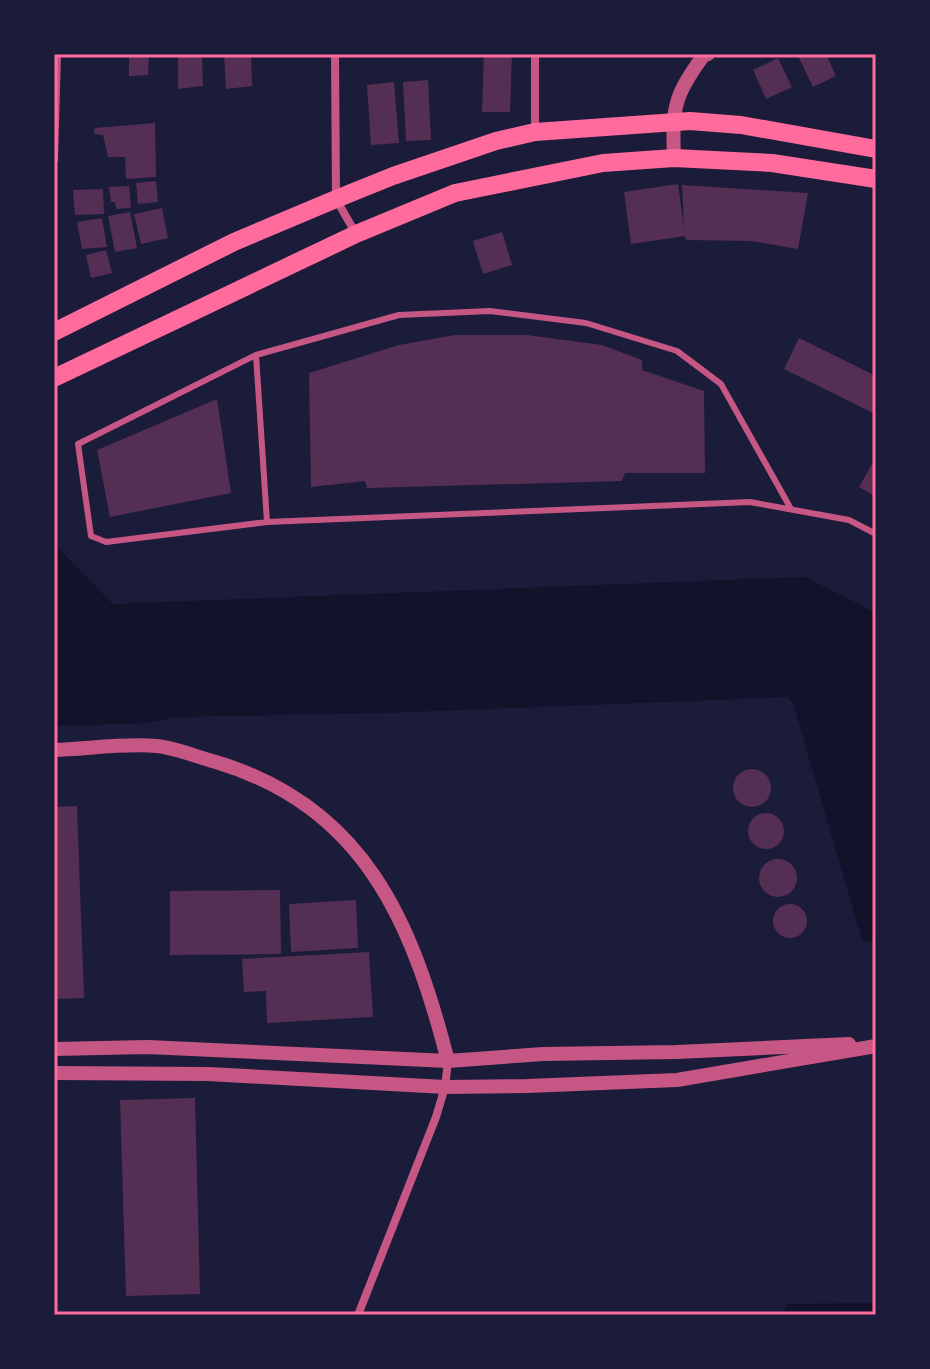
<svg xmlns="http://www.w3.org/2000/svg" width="930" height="1369" font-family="Signika,sans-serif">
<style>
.water{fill:#12122b}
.building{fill:#542f53}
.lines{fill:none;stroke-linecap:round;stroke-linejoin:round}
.service{stroke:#c65784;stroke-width:6}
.minor{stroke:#c65784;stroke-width:8}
.tertiary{stroke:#c65784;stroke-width:14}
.primary{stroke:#ff6b9d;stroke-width:18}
.neatline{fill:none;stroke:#ff6b9d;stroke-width:3}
</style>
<rect width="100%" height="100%" fill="#1b1b3a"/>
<path class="water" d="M54,544L113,604L805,577L876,613V943L862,940L793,703L788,697L387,713L176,717L149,723L54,726Z
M876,1303V1315H782L786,1304Z"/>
<path class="building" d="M129,54H149L148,75L129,76Z
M178,54H202L203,86L178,89Z
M224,54H251L252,86L226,89Z
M484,54H512L510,112H482Z
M797,54H826L836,76L813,87Z
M778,58L792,87L766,99L753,70Z
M428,80L431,140L406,141L403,82Z
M394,82L399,143L371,145L367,85Z
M155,123L156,177L126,179L125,157H108L103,135L94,134L95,128Z
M156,181L158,202L138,204L136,183Z
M678,184L684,229L682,185L808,193L798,249L751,241L686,240L685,236L631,244L624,192Z
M129,186L131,208L116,209L115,202H111L109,187Z
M103,189L104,214L75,215L73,190Z
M162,208L168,238L141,244L134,214Z
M130,212L137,248L115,252L108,216Z
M102,218L107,247L82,249L77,222Z
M502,232L512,265L483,274L473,241Z
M106,250L112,273L91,278L86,255Z
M455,335H527L602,345L642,360V370L704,391L705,473H625L622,481L367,488L365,481L311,487L309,373L399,345Z
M799,338L876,376V408L873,413L784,369Z
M217,399L231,493L110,517L97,450Z
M876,457V497L859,487Z
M733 788a19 19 0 1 1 38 0a19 19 0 1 1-38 0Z
M77,806L84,998L54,999V807Z
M748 831a18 18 0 1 1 36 0a18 18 0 1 1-36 0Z
M759 878a19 19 0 1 1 38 0a19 19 0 1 1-38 0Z
M280,890L281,954L170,955V891Z
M356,900L358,948L291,952L289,904Z
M773 921a17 17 0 1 1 34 0a17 17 0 1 1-34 0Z
M369,952L373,1017L267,1023L266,991L244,992L242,959Z
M195,1098L200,1294L126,1296L120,1100Z"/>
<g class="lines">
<path class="service" d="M256,355L267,522L750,502L849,520L876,534
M267,522L106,542L91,536L78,444L256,355L399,315L490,311L586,323L677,351L721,384L791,509"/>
<path class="minor" d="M335,54L336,199L356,234
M535,54V131
M54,160L57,54
M358,1315L436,1117L445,1087L448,1061"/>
<path class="tertiary" d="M674,158C672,107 674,97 703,56L708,54
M54,750C87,749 124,743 157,746C176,748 197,757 216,762C365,807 412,922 448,1061
M54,1049L148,1047L448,1061L543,1054L677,1052L849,1044
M54,1073L208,1074L445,1087L527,1086L677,1080L876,1046"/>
<path class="primary" d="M54,332L234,242L336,199L393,176L496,141L535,132L690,121L741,125L876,149
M54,378L356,234L455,193L603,163L674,158L772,163L876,179"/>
</g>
<rect width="930" height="1369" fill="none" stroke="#1b1b3a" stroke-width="112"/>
<rect x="56" y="56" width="818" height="1257" class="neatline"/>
</svg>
